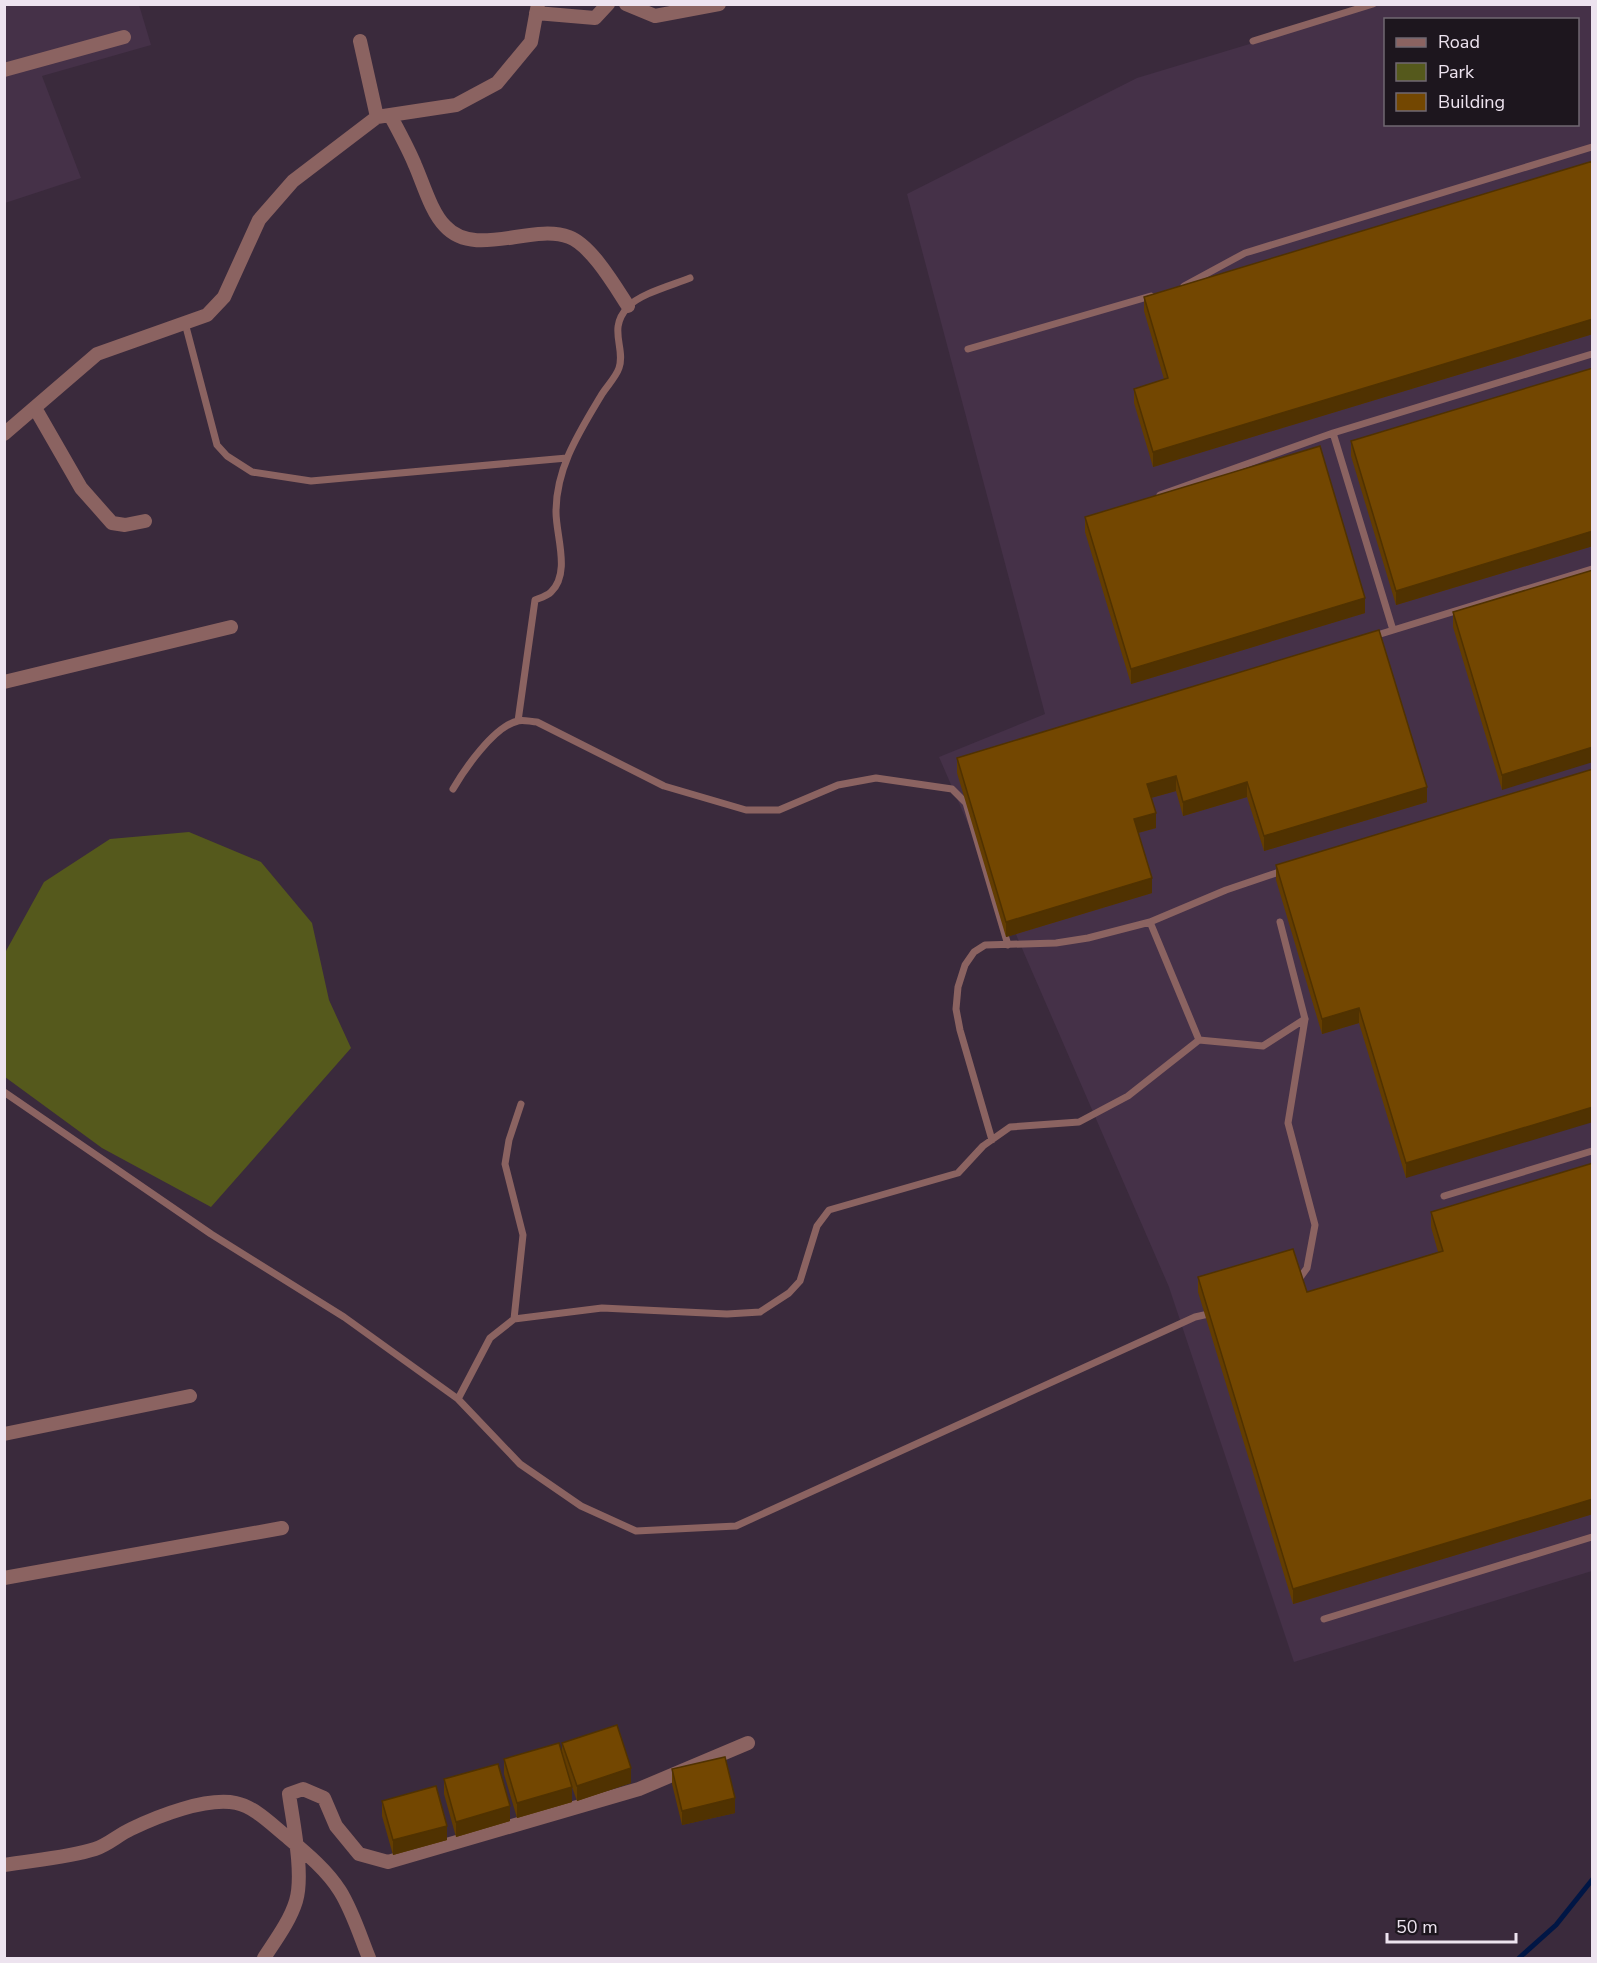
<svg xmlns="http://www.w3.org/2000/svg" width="1597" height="1963" font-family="'Nunito Sans',sans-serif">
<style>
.built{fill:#453148;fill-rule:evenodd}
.green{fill:#55591c}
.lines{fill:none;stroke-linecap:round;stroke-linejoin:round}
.stream{stroke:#001645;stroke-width:5}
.service{stroke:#8b6361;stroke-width:7}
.minor{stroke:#8b6361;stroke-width:14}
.wall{fill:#633d01}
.shaded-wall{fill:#503201}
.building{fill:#734701;stroke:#503201;stroke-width:1.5}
</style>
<rect width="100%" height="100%" fill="#3a2a3c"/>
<path class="built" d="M4,5H139L151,45L42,76L81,178L5,203Z
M1379,5H1592V1571L1294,1662L1169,1287L939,757L1045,714L907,194L1137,78ZM1386,20H1578V124H1386Z"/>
<path class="green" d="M189,832L261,862L312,923L329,1000L351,1048L211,1207L102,1148L5,1077L6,951L44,882L110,839Z"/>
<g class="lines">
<path class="stream" d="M1519,1958L1556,1925L1592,1880"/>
<path class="service" d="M1253,41L1373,4
M1184,286L1245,253L1592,147
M185,323L217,445L227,456L252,472L311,481L567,458
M968,349L1151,296
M1160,495L1333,433
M1393,630L1333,433L1592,354
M1374,636L1592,569
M518,721L535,600C540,598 547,596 551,592C571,573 556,536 556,512C556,467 580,431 602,394C607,386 616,377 619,368C626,348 607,329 628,307C639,294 673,285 690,278
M453,789C464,770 494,726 518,721C523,719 531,722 537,722L664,786L746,810H779L838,785L876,778L952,789L966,803L1008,945
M1280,922L1305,1019L1288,1123L1315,1225L1307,1268L1297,1282
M1199,1040L1150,922L1226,890L1285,870
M4,1092L211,1234L344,1317L458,1399L520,1464L581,1506L636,1531L736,1526L1195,1317L1213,1313
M992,1140L960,1030L956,1009L958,987L965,965L974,952L985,945L1056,943L1088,938L1150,922
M1444,1196L1592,1151
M514,1319L523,1235L505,1164L509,1140L521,1104
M458,1399L490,1338L514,1319L602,1308L727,1314L760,1312L789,1293L800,1281L817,1226L829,1210L958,1173L983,1146L1010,1127L1079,1122L1128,1096L1199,1040L1263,1046L1305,1019
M1324,1619L1592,1537"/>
<path class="minor" d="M626,4L655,16L719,4
M536,13L595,18L608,4
M360,41L377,117
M4,70L124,37
M390,115C399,132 408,148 415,165C423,183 431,212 445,226C475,259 532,223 569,237C591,245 615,286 628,306
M35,408L81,488L112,523L125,525L145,521
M4,434L97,354L207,315L224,297L259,220L293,181L377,117L456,105L497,83L531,42L538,4
M4,682L231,627
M4,1434L190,1396
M4,1578L282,1528
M4,1865C34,1860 66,1858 95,1849C108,1845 118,1835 131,1829C158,1816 206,1797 236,1803C255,1807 271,1824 286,1836C305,1852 327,1870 340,1891C353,1912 360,1936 369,1958
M264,1958C275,1941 290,1921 296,1901C304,1874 293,1823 289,1794L303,1789L324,1798L336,1826L359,1854L388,1862L639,1789L748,1743"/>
</g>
<path class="wall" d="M1593,161V334L1153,467L1134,403V389L1164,379L1144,311V297Z
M1593,368V546L1396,605L1351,456V441Z
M1085,517L1365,613L1131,684L1085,532Z
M1593,570L1502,790L1453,627V612Z
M1379,630L1427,802L1264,851L1247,797L1183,816L1176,791L1151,798L1156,828L1138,833L1152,893L1006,937L957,773V758Z
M1593,769L1406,1178L1359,1023L1322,1034L1276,880V865Z
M1593,1163V1514L1293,1604L1198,1292V1277L1307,1292L1438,1252L1431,1227V1212Z
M562,1743L631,1783L577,1801L568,1776L572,1802L517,1818L504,1774V1759L562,1755Z
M672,1769L735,1813L682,1825L672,1784Z
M444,1779L510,1821L456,1837L444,1794Z
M382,1801L447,1840L393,1855L382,1816Z"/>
<path class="shaded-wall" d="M1593,319V334L1153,467V452Z
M1593,531V546L1396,605V591Z
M1365,598V613L1131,684V669Z
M1593,747V762L1502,790V775Z
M1176,776V791L1147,799V784Z
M1247,782V797L1183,816V802Z
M1427,787V802L1264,851V836Z
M1156,813V828L1134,834V819Z
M1152,878V893L1006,937V922Z
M1359,1008V1023L1322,1034V1019Z
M1593,1107V1122L1406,1178V1163Z
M1593,1499V1514L1293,1604V1589Z
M631,1768V1783L577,1801V1786Z
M572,1787V1802L517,1818V1803Z
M735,1798V1813L682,1825V1811Z
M510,1806V1821L456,1837V1822Z
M447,1826V1840L393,1855V1840Z"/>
<path class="building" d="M1593,161V319L1153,452L1134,389L1168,378L1144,297Z
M1593,368V531L1396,591L1351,441Z
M1320,446L1365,598L1131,669L1085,517Z
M1593,570V747L1502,775L1453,612Z
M1379,630L1427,787L1264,836L1247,782L1183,802L1176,776L1147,784L1156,813L1134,819L1152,878L1006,922L957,758Z
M1593,769V1107L1406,1163L1359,1008L1322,1019L1276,865Z
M1593,1163V1499L1293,1589L1198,1277L1293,1249L1307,1292L1443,1251L1431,1212Z
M617,1725L631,1768L577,1786L562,1743Z
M559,1743L572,1787L517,1803L504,1759Z
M725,1757L735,1798L682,1811L672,1769Z
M498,1764L510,1806L456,1822L444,1779Z
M436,1786L447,1826L393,1840L382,1801Z"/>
<rect width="1597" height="1963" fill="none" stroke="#ede3ef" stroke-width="12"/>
<rect x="1384" y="18" width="195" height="108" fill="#1d161e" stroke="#706872" stroke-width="1.5"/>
<rect x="1396" y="38" width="30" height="9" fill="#8b6361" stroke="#706872" stroke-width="1.5"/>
<text x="1438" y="48" font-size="18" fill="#ede3ef">Road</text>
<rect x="1396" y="63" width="30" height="18" fill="#55591c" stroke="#706872" stroke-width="1.5"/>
<text x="1438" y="78" font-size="18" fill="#ede3ef">Park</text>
<rect x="1396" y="93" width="30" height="18" fill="#734701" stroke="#706872" stroke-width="1.5"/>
<text x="1438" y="108" font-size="18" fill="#ede3ef">Building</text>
<path d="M1387 1933v9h129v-9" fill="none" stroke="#ede3ef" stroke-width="3"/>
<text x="1396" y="1933" font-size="18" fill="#ede3ef" stroke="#1d161e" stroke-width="4.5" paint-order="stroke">50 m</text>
</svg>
